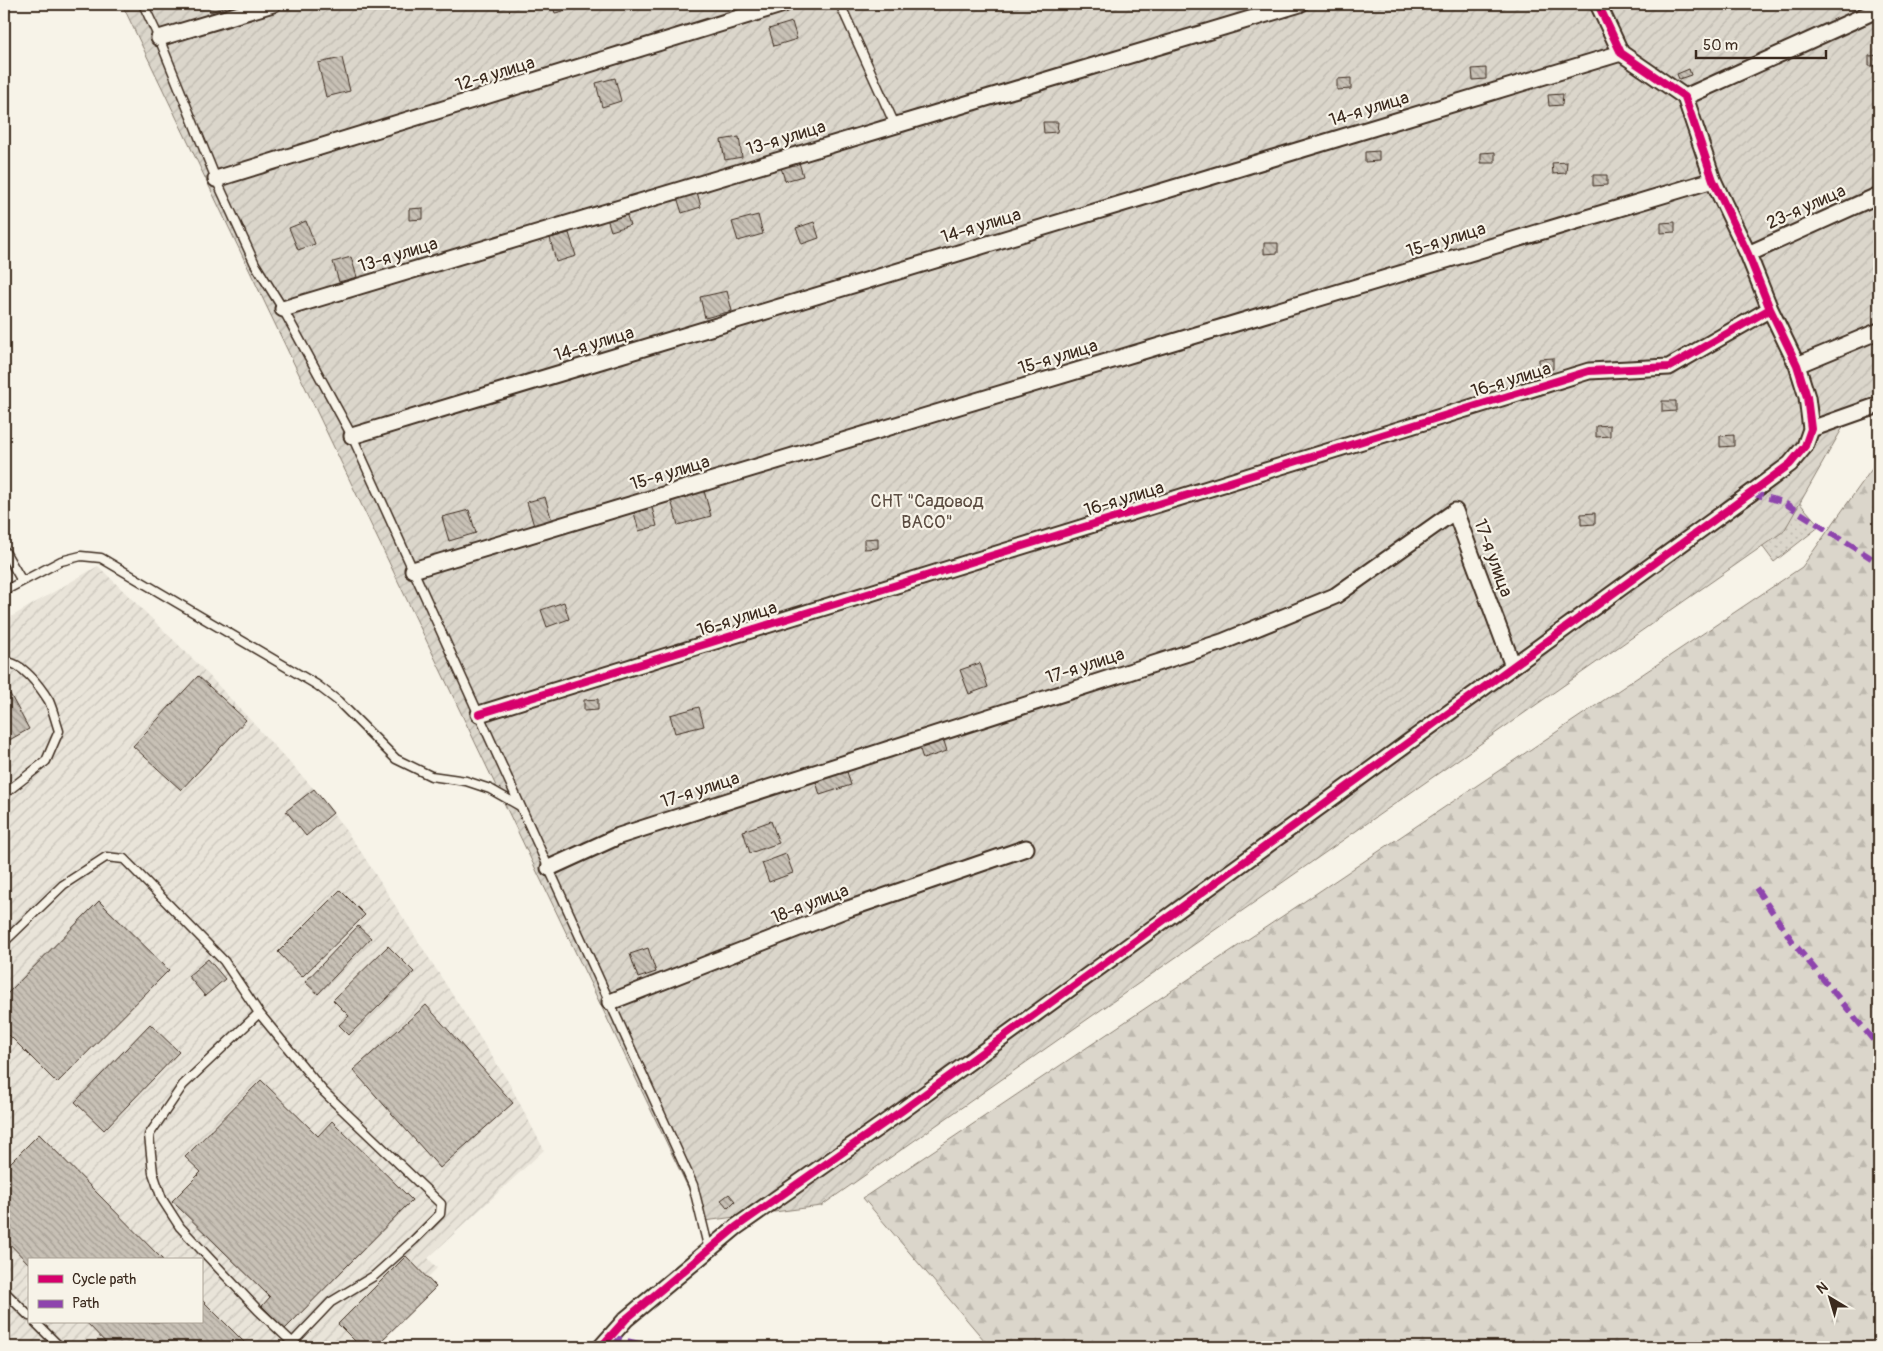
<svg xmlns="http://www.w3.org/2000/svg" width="1883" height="1351" font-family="Pangolin,sans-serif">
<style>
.industrial{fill:url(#industrial-furrows);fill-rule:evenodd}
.grass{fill:url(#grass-dots);stroke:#8b8074}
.forest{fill:url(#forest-firs);stroke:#8b8074}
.garden{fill:url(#garden-furrows);stroke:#8b8074}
.building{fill:url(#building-back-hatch);stroke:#3b2a1e}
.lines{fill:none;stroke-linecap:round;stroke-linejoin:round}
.service-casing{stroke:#3b2a1e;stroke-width:11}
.minor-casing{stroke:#3b2a1e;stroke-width:19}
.service{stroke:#f7f3e8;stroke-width:8}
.minor{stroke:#f7f3e8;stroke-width:15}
.quiet{stroke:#8e44ad;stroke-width:6;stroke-dasharray:12 6;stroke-linecap:butt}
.cycleway-casing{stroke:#f7f3e8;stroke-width:11}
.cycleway{stroke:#d6006c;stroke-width:8}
.labels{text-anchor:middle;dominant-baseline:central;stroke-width:4.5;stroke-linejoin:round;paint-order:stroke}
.street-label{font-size:18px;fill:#3b2a1e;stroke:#f7f3e8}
.park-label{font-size:18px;fill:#5b4c41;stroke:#f7f3e8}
</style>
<defs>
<pattern id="industrial-furrows" width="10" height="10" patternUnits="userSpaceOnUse" patternTransform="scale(1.25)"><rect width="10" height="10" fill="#e9e4d9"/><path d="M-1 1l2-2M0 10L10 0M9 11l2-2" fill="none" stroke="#c9c4ba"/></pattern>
<pattern id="grass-dots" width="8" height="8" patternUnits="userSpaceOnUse" patternTransform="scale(1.25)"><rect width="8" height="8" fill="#dbd6cb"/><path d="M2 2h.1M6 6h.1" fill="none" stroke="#bdb8ae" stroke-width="1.8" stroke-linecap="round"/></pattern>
<pattern id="forest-firs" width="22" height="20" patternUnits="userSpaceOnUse" patternTransform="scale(1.25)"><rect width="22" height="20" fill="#dbd6cb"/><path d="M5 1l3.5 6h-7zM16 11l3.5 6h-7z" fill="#bdb8ae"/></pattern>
<pattern id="garden-furrows" width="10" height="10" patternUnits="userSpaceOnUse" patternTransform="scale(1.25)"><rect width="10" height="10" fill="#dbd6cb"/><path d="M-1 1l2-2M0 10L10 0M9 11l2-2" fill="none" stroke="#bdb8ae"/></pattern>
<pattern id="building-back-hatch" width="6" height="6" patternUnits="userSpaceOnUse" patternTransform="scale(1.25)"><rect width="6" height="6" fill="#c8c1b6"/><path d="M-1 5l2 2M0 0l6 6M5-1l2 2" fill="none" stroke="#a49d93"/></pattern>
</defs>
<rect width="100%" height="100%" fill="#f7f3e8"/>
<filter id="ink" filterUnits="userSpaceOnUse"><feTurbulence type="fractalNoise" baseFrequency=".02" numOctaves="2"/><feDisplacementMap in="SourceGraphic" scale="10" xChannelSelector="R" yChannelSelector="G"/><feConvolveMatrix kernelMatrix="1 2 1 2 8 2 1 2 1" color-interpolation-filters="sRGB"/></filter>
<g filter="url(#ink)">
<path class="industrial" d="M98,566L201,667L314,789L333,813L359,849L509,1083L544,1150L428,1258L437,1268L427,1278L436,1287L375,1347H361L351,1337L341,1347H4V621ZM29,1260H201V1322H29Z"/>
<path class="grass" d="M1789,491L1820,526L1774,562L1745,523Z"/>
<path class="forest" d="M1879,459V1347H990L863,1198L1802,567Z"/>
<path class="garden" d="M122,4H1879V398L1855,406L1784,531L821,1206L704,1221Z"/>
<path class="building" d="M208,4H237L210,12Z
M552,4H575L576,8L555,13Z
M792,22L797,39L774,46L769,29Z
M1879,55V66H1869V56Z
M342,58L350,91L326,97L318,63Z
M1486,68V79L1473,80L1472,69Z
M1689,69L1691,75L1679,79L1677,74Z
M615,78L621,101L602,107L596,83Z
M1351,78V89L1337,90V79Z
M1563,94L1562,105L1549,106L1548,95Z
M1043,122H1058L1057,132L1044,133Z
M739,137L742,157L725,160L721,140Z
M1379,151V161L1365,162V152Z
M1495,152V163H1481V153Z
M798,159L803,176L785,181L780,164Z
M1567,162L1566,173L1553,174L1552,163Z
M1593,175H1607V185L1593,186Z
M696,188L701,207L682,213L676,194Z
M423,208V219L409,220V209Z
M625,210L630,225L611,231L606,215Z
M758,215L763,234L738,241L732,222Z
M306,221L315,244L298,250L289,228Z
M814,222L819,238L802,244L796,228Z
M1675,222V232L1661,233V223Z
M569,233L576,256L556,262L550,238Z
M1264,243H1278V253L1264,254Z
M351,257L357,277L339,282L333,262Z
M727,291L732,311L705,318L700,297Z
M1553,358V369L1539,370V359Z
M1662,401H1676V411L1662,412Z
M1610,425V436L1596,437V426Z
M1734,435V446L1720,447V436Z
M704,491L711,516L678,525L671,500Z
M545,497L552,521L534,526L527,502Z
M651,504L657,526L639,531L633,509Z
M469,510L476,533L449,541L442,517Z
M1595,513V524L1581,525V514Z
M878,538V548L864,549V539Z
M564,602L569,619L547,627L541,610Z
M980,663L988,687L969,694L960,670Z
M198,676L246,720L181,790L133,746Z
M10,694L29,729L4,743V698Z
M598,699V710L584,711V700Z
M699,707L704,726L675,733L670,715Z
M942,735L947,751L923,759L918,743Z
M845,765L851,785L820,795L814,775Z
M314,789L333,813L306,836L286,811Z
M771,821L779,843L750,853L743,831Z
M786,854L793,873L769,882L762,863Z
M340,890L365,915L302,977L278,952Z
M99,901L169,970L57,1083L4,1030V997Z
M358,926L371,938L318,994L305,982Z
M388,946L414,972L349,1035L339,1025L349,1016L333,1000Z
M648,948L656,972L638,978L630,954Z
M208,959L225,979L205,996L188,976Z
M426,1005L513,1103L440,1168L353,1070Z
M150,1024L179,1052L104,1130L75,1102Z
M261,1080L318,1136L332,1121L412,1200L285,1329L262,1306L270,1297L172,1201L201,1172L185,1157Z
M39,1134L163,1260H29V1264L4,1238V1169Z
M729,1194L735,1201L728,1208L721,1200Z
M406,1256L436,1287L375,1347H361L338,1324Z
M201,1299L249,1347H110L86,1322H201Z"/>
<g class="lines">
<g class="service-casing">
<path id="service" d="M143,4L159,38L216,179L255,264L283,309L352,436L693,1185L709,1250
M840,4L895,125
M4,550L22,581
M4,591L61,561L81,556L101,558L317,685L338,701L396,759L431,776L466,781L490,789L520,806
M4,662C21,660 41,688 49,701C53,710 56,722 59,731L46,761L4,794
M4,942L63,885L106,857L124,859L224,961L259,1013L323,1091L441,1204L440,1214L414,1240L374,1276L331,1302L292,1343
M259,1013L183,1085L149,1135L153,1173L162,1199L180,1227L258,1310L297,1347
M4,1291L29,1316
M35,1322L60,1347"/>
</g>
<g class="minor-casing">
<path id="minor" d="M159,38L273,4
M1685,97L1879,9
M216,179L784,4
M1748,254L1879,195
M283,309L1300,4
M1797,365L1879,331
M1811,429L1879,405
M352,436L1621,53
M413,570L1713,180
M479,714L1589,371L1669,367L1770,309
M549,868L619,836L1222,642L1335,596L1455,511L1513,666
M610,1002L845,910L1026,848
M601,1347L626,1319L736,1227L903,1110L1751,493L1790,464L1805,446L1811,429L1807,397L1797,365L1770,309L1748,254L1713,180L1685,97L1621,53L1598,4"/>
</g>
<use href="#service" class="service"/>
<use href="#minor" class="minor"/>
<path class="quiet" d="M1751,493L1783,502L1879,563
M1756,888L1795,945L1879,1047
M610,1337L652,1347"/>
<g class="cycleway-casing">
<path id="cycleway" d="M479,714L1589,371L1669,367L1770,309
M601,1347L626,1319L736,1227L903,1110L1751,493L1790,464L1805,446L1811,429L1807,397L1797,365L1770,309L1748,254L1713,180L1685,97L1621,53L1598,4"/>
</g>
<use href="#cycleway" class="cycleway"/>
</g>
</g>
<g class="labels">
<g class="street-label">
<text transform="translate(495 74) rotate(-17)">12-я улица</text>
<text transform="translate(1369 109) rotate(-17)">14-я улица</text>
<text transform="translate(786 138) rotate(-17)">13-я улица</text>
<text transform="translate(1806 207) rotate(-24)">23-я улица</text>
<text transform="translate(981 226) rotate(-17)">14-я улица</text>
<text transform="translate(1446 240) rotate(-17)">15-я улица</text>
<text transform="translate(398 255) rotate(-17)">13-я улица</text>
<text transform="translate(594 344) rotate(-17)">14-я улица</text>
<text transform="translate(1058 357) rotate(-17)">15-я улица</text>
<text transform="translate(1511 380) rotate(-17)">16-я улица</text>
<text transform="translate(670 473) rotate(-17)">15-я улица</text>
<text transform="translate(1124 499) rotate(-17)">16-я улица</text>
<text transform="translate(1493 558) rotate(70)">17-я улица</text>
<text transform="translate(737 619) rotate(-17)">16-я улица</text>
<text transform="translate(1085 666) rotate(-18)">17-я улица</text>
<text transform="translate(700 790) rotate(-18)">17-я улица</text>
<text transform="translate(810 904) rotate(-21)">18-я улица</text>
</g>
<g class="park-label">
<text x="927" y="501">СНТ "Садовод<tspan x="927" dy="21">ВАСО"</tspan></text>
</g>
</g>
<rect width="1883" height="1351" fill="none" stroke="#f7f3e8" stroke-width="20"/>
<rect x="10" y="10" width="1863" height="1331" fill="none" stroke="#3b2a1e" stroke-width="2" filter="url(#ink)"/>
<rect x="28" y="1258" width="175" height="65" fill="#f7f3e8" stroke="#aca397"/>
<rect x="38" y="1275" width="25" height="8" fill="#d6006c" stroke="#aca397"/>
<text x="72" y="1284" font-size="15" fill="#3b2a1e">Cycle path</text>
<rect x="38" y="1300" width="25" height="8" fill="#8e44ad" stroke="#aca397"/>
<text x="72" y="1308" font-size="15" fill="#3b2a1e">Path</text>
<g transform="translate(1830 1298) rotate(322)" stroke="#f7f3e8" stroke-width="4" paint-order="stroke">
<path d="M0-4L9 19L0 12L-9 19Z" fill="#3b2a1e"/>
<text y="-8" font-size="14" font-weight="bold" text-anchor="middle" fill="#3b2a1e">N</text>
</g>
<path d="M1696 50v8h130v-8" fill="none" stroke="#3b2a1e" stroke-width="2.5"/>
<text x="1703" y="50" font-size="15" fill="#3b2a1e" stroke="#f7f3e8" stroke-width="4" paint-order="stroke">50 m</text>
</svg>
